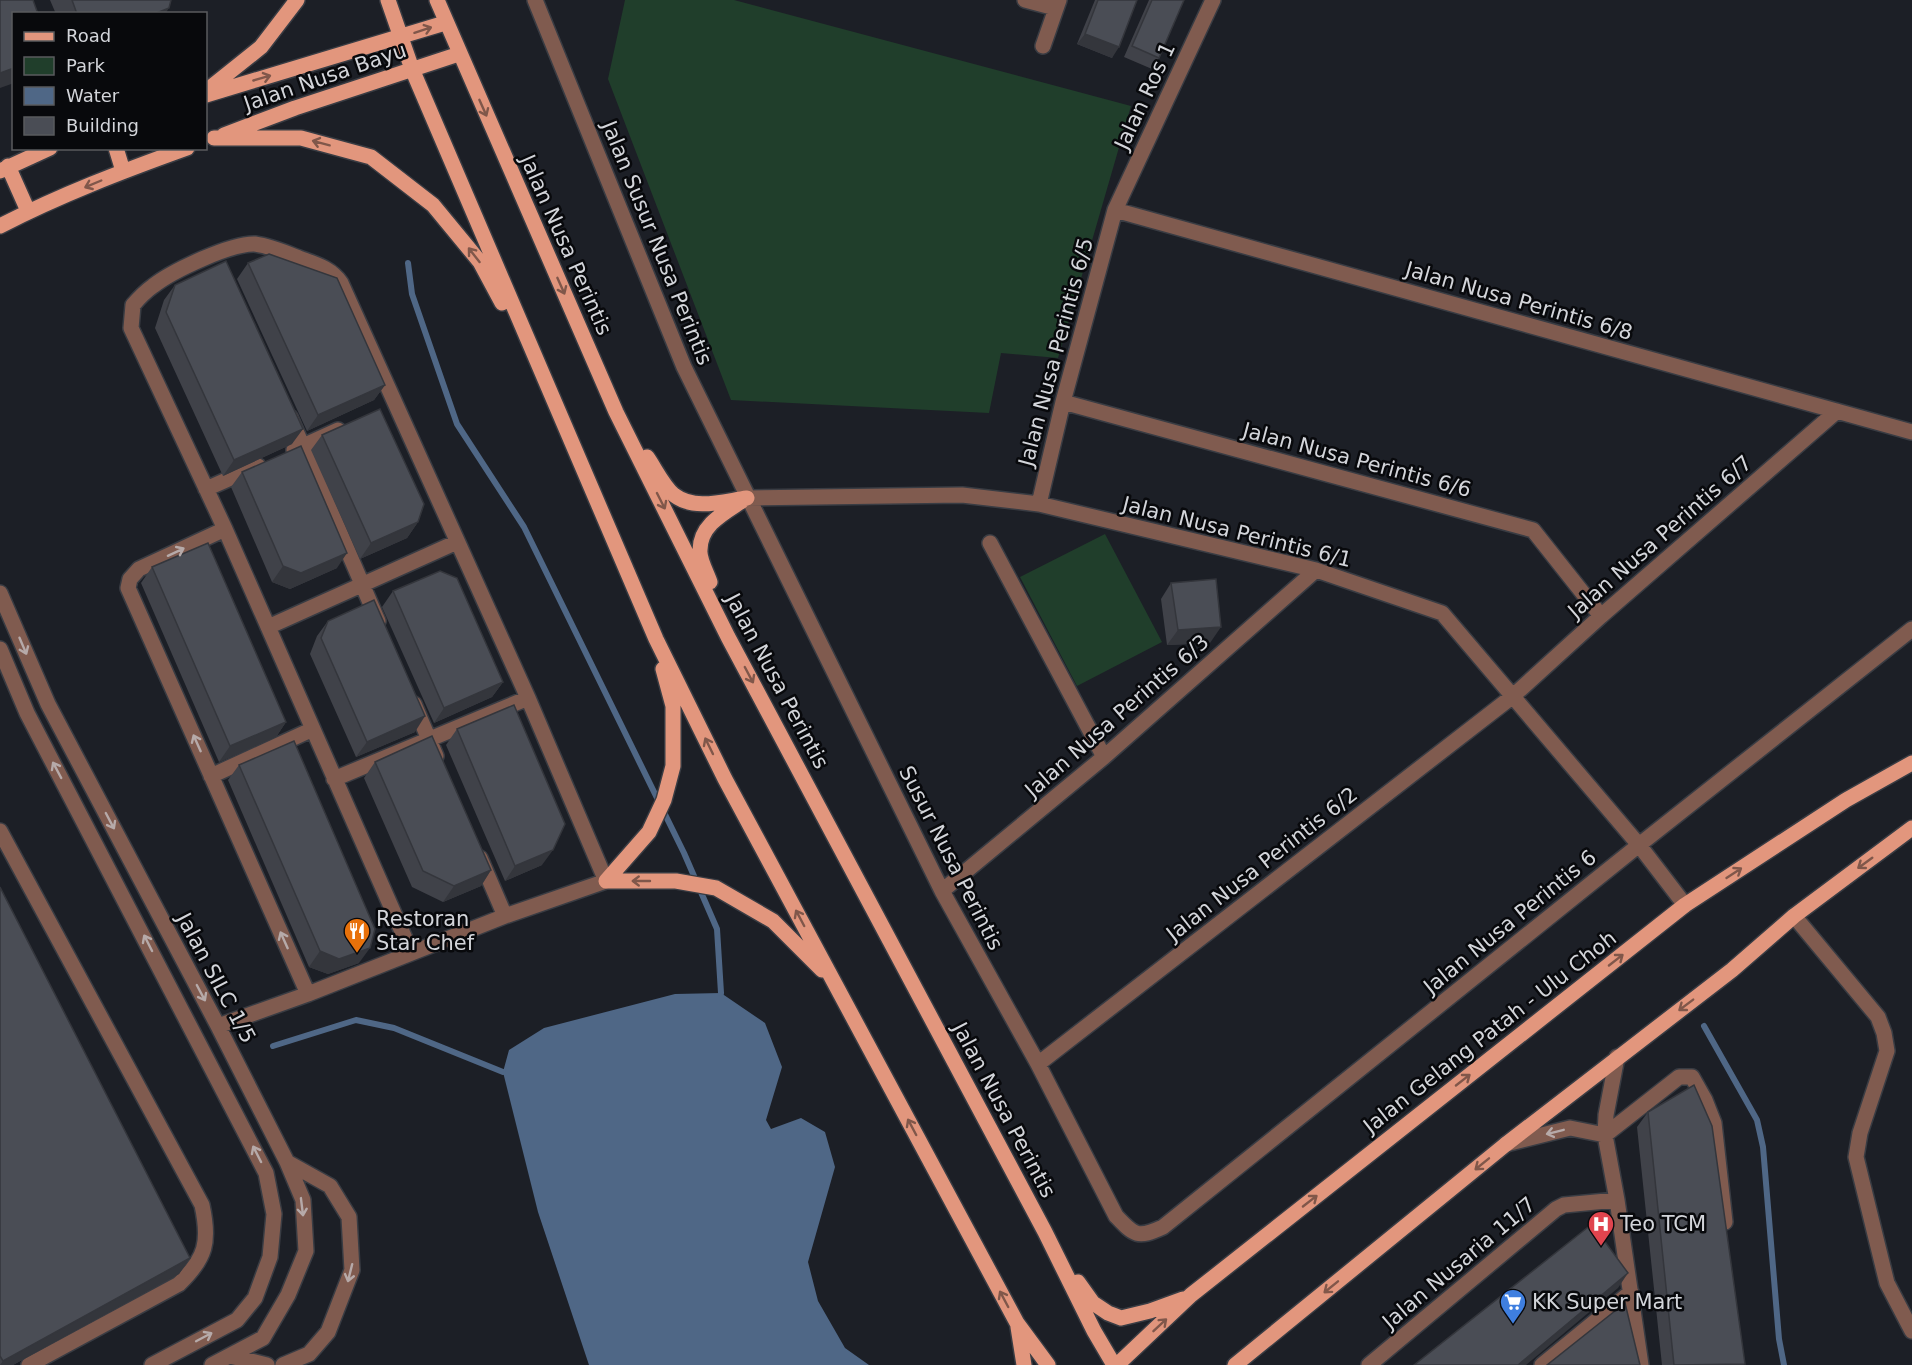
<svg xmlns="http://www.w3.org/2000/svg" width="1912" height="1365" font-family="'DejaVu Sans',sans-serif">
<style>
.green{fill:#203e2b}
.water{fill:#4f6786}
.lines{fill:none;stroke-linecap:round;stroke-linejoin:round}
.stream{stroke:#4f6786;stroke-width:6}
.minor-casing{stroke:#393c43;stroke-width:18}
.major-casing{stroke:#393c43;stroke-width:18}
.minor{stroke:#805b4f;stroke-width:15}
.major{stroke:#e2967d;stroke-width:15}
.wall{fill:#404249}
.shaded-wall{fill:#34363c}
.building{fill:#4a4d55;stroke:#34363c;stroke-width:1.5}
.oneway{stroke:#80574a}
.oneway2{stroke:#b6aaa9}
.labels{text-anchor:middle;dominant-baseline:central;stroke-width:5;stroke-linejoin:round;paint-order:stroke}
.street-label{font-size:21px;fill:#d3d5da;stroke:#08090c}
.poi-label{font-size:21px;fill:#d3d5da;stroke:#08090c;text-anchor:start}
</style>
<rect width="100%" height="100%" fill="#1c1f26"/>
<path class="green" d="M625,0H734L1131,106L1058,358L1001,353L989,413L731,400L608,79Z
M1105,534L1162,642L1077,686L1020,577Z"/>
<path class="water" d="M721,993L765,1023L782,1067L766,1120L771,1129L801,1118L825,1132L835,1167L808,1262L818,1301L845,1348L869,1365H589L538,1212L503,1072L509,1050L544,1028L675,994Z"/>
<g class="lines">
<path class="stream" d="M408,263L412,294L457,424L524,527L684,853L717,929L721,993
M1704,1026L1757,1120L1763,1147L1779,1339L1784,1365
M273,1046L356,1020L394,1028L503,1072"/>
<g class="minor-casing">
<path id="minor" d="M535,0L684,367L942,891L1038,1064L1116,1216C1134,1235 1137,1239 1163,1227L1639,845L1912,629
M1025,0L1055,8
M1043,46L1059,0
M1115,210L1912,432
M1063,402L1533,530L1601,616
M290,417L378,621
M294,450L338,430
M206,489L258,466
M747,498L962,495L1039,504L1316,570L1442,613L1639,845L1685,905
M1039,504L1063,402L1115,210L1213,0
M225,529L139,569L130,579L128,588L308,994
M990,543L1104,757
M0,593L48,704L218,1026L287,1162L303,1200L306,1251L288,1295L263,1338L212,1365
M268,627L457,542
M0,649L27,713L266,1173L274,1214L270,1257L255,1298L237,1320L152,1365
M414,704L436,756
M211,776L313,729
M334,779L528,698
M0,831L202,1205C210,1242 206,1258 179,1284L29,1365
M480,858L505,916
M942,891L1104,757L1316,570
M1794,916L1878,1017L1884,1033L1887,1051L1860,1133L1856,1157L1884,1271L1887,1283L1912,1331
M218,1026L308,994L505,916L606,881L528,698L341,283C331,268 315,264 299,258C284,252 270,246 255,244C231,243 172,271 153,286C146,291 139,298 133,305L131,328L225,529L411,952
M1617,1057L1606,1115L1605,1135L1617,1200L1641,1365
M1038,1064L1513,696L1601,616L1837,411
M1605,1135L1679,1077H1692L1705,1100L1714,1123L1725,1222
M1506,1144L1570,1128L1605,1135
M230,1356L267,1365
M283,1365L309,1354L328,1332L352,1270L349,1217L330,1186L287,1162
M1369,1365L1556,1209L1564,1205L1617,1200
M1542,1365L1631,1292"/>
</g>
<g class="major-casing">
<path id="major" d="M388,0L412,69L656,639L725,779L1017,1323L1048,1365
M437,0L616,412L728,637L1045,1232L1094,1331L1114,1365
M206,91L261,47L297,0
M206,95L445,23
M224,135L295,108L459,54
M214,138H301L371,157L433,205L480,262L502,303
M116,148L123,171
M8,166L28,211
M0,171L50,148
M0,226C60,195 123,171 187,148
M647,457C655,468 663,486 674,495C695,511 724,501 747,498
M710,582C707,573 699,559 700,550C700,525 724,513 742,501
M606,881L649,832L664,800L673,766V706L663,669
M606,881H676L716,888L773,921L822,970
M1078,1282L1093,1303L1108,1313L1121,1318L1150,1311L1183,1299
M1018,1327L1024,1365
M1117,1365L1191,1295L1685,905L1846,800L1912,763
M1235,1365L1505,1145L1732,970L1794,916L1912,828"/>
</g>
<use href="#minor" class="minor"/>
<use href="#major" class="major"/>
</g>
<path class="wall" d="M50,0H171L165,14H56Z
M1095,0H1137L1112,58L1077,44Z
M1149,0H1184L1159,58L1152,69L1124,57Z
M248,263L385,385L374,400L307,431L237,279Z
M175,285L292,444L223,476L155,328L164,300Z
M322,435L418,522L407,538L360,559L311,450Z
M242,472L337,568L290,589L272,582L231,487Z
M152,567L286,722L276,737L219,762L141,583Z
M1171,583L1210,643L1167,645L1161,599Z
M393,591L503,682L492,697L434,723L382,607Z
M328,621L415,732L356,757L310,654L317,636Z
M457,729L542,865L505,881L446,745Z
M375,762L491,870L481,886L443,902L412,887L364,778Z
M239,765L359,963L328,974L309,967L228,780Z
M0,887L190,1258L179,1274L13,1365H0Z
M1648,1112L1744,1365H1662L1637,1127Z"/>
<path class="shaded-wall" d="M169,8L165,14H154Z
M1085,34L1119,47L1112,58L1077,44Z
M14,68V83L0,88V73Z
M385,385L374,400L307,431L318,415Z
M303,429L292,444L223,476L234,460Z
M418,522L407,538L360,559L371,543Z
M347,553L337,568L290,589L272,582L283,566Z
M1221,627L1210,643L1167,645L1178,630Z
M503,682L492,697L434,723L444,708Z
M425,716L415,732L356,757L367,742Z
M286,722L276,737L219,762L230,746Z
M553,850L542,865L505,881L515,866Z
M491,870L481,886L443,902L454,886Z
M370,948L359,963L328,974L309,967L320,951Z
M190,1258L179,1274L13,1365H0L3,1361Z
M1628,1273L1618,1288L1526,1365H1518Z"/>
<path class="building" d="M0,0H33L38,14H14V68L0,73Z
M72,0H171L169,8L154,14H77Z
M1098,0H1137L1119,47L1085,34Z
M1152,0H1184L1159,58L1132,46Z
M269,254L337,278L385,385L318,415L248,263Z
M226,261L303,429L234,460L166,312L175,285Z
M380,409L424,504L418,522L371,543L322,435Z
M301,446L347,553L301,573L283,566L242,472Z
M208,543L286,722L230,746L152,567Z
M440,571L457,578L503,682L444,708L393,591Z
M1216,579L1221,627L1178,630L1171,583Z
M374,600L425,716L367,742L321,638L328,621Z
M514,705L565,824L553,850L515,866L457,729Z
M432,736L491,870L454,886L423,871L375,762Z
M294,741L375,929L370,948L339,959L320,951L239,765Z
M0,887L190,1258L3,1361L0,1356Z
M1694,1085L1712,1126L1745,1364L1674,1365L1648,1112Z
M1592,1224L1628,1273L1518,1365H1414Z
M1625,1303L1640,1365H1547Z"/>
<defs><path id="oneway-shaft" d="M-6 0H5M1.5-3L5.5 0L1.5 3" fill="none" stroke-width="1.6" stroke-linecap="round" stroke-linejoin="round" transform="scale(1.5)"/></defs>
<g class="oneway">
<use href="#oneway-shaft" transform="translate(423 30) rotate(-18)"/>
<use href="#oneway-shaft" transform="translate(262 78) rotate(-16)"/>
<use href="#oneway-shaft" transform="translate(483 108) rotate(66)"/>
<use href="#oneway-shaft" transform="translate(321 143) rotate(-165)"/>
<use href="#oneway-shaft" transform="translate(93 184) rotate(157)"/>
<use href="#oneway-shaft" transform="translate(474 255) rotate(-128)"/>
<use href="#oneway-shaft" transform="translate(561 286) rotate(66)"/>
<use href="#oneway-shaft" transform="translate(661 501) rotate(63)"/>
<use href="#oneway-shaft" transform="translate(749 675) rotate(62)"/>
<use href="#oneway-shaft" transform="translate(709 746) rotate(-116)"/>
<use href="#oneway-shaft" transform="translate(1865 863) rotate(144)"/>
<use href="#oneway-shaft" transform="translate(1734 873) rotate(-33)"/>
<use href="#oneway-shaft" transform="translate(641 881) rotate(180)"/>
<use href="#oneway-shaft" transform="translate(800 918) rotate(-118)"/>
<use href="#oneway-shaft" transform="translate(1616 960) rotate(-38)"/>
<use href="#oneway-shaft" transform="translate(1686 1005) rotate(143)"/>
<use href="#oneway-shaft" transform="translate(1463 1080) rotate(-38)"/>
<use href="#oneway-shaft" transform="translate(912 1127) rotate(-118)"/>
<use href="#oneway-shaft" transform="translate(1482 1164) rotate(141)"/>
<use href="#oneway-shaft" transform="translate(1310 1201) rotate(-38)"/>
<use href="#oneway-shaft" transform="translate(1331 1287) rotate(141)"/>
<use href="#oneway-shaft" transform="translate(1004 1299) rotate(-118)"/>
<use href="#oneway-shaft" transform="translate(1160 1325) rotate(-43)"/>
</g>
<g class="oneway2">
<use href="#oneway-shaft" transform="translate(176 552) rotate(-25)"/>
<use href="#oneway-shaft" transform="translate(23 646) rotate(67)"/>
<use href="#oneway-shaft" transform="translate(197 743) rotate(-114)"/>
<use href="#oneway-shaft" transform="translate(57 770) rotate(-118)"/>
<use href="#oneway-shaft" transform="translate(110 821) rotate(62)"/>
<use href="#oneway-shaft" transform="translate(284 940) rotate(-114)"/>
<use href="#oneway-shaft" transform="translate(148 943) rotate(-117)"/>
<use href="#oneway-shaft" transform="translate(201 993) rotate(62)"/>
<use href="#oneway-shaft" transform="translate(1555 1132) rotate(166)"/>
<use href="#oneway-shaft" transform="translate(257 1154) rotate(-117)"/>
<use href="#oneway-shaft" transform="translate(302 1207) rotate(83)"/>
<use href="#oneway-shaft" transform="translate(350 1273) rotate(104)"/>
<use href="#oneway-shaft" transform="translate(204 1337) rotate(-28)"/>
</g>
<defs>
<g id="restaurant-pin" transform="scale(1.35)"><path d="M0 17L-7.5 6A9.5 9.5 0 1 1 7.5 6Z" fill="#e8710a" stroke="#08090c"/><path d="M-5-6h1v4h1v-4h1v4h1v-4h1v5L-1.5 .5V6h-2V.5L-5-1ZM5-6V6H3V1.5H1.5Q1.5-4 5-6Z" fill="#fff"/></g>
<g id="hospital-pin" transform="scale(1.35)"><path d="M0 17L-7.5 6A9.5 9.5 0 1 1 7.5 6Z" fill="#e0444e" stroke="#08090c"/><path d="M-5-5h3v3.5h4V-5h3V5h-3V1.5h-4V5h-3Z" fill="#fff"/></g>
<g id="supermarket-pin" transform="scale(1.35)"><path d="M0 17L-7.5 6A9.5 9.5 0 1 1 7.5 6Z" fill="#3f7fe0" stroke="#08090c"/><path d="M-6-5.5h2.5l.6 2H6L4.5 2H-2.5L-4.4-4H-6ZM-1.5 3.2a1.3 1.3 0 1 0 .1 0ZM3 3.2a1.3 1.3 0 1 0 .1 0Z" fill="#fff"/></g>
</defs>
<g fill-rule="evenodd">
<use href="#restaurant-pin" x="357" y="931"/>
<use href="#hospital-pin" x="1601" y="1224"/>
<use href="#supermarket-pin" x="1513" y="1302"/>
</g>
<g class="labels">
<g class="street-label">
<text transform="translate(325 77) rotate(-19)">Jalan Nusa Bayu</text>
<text transform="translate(1145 96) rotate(-65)">Jalan Ros 1</text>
<text transform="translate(657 243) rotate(68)">Jalan Susur Nusa Perintis</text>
<text transform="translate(566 245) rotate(66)">Jalan Nusa Perintis</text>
<text transform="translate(1519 301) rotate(16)">Jalan Nusa Perintis 6/8</text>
<text transform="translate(1056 352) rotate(-75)">Jalan Nusa Perintis 6/5</text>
<text transform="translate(1357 460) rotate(15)">Jalan Nusa Perintis 6/6</text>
<text transform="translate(1237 532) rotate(14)">Jalan Nusa Perintis 6/1</text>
<text transform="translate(1660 537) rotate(-41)">Jalan Nusa Perintis 6/7</text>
<text transform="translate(777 681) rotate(62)">Jalan Nusa Perintis</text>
<text transform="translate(1117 716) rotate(-41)">Jalan Nusa Perintis 6/3</text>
<text transform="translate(951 858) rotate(63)">Susur Nusa Perintis</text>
<text transform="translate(1262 864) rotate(-38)">Jalan Nusa Perintis 6/2</text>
<text transform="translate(1510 922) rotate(-39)">Jalan Nusa Perintis 6</text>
<text transform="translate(216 978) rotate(62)">Jalan SILC 1/5</text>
<text transform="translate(1490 1032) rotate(-38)">Jalan Gelang Patah - Ulu Choh</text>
<text transform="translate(1004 1110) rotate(62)">Jalan Nusa Perintis</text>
<text transform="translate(1459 1263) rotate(-40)">Jalan Nusaria 11/7</text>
</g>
<g class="poi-label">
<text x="376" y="919">Restoran<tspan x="376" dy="24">Star Chef</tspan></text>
<text x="1620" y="1224">Teo TCM</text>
<text x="1532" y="1302">KK Super Mart</text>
</g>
</g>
<rect x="12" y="12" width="195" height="138" fill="#08090c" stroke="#595b5e" stroke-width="1.5"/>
<rect x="24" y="32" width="30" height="9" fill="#e2967d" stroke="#595b5e" stroke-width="1.5"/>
<text x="66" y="42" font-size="18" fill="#d3d5da">Road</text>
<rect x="24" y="57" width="30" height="18" fill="#203e2b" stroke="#595b5e" stroke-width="1.5"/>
<text x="66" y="72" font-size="18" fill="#d3d5da">Park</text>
<rect x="24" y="87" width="30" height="18" fill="#4f6786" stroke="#595b5e" stroke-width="1.5"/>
<text x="66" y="102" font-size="18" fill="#d3d5da">Water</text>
<rect x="24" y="117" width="30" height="18" fill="#4a4d55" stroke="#595b5e" stroke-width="1.5"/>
<text x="66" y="132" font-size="18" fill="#d3d5da">Building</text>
</svg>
